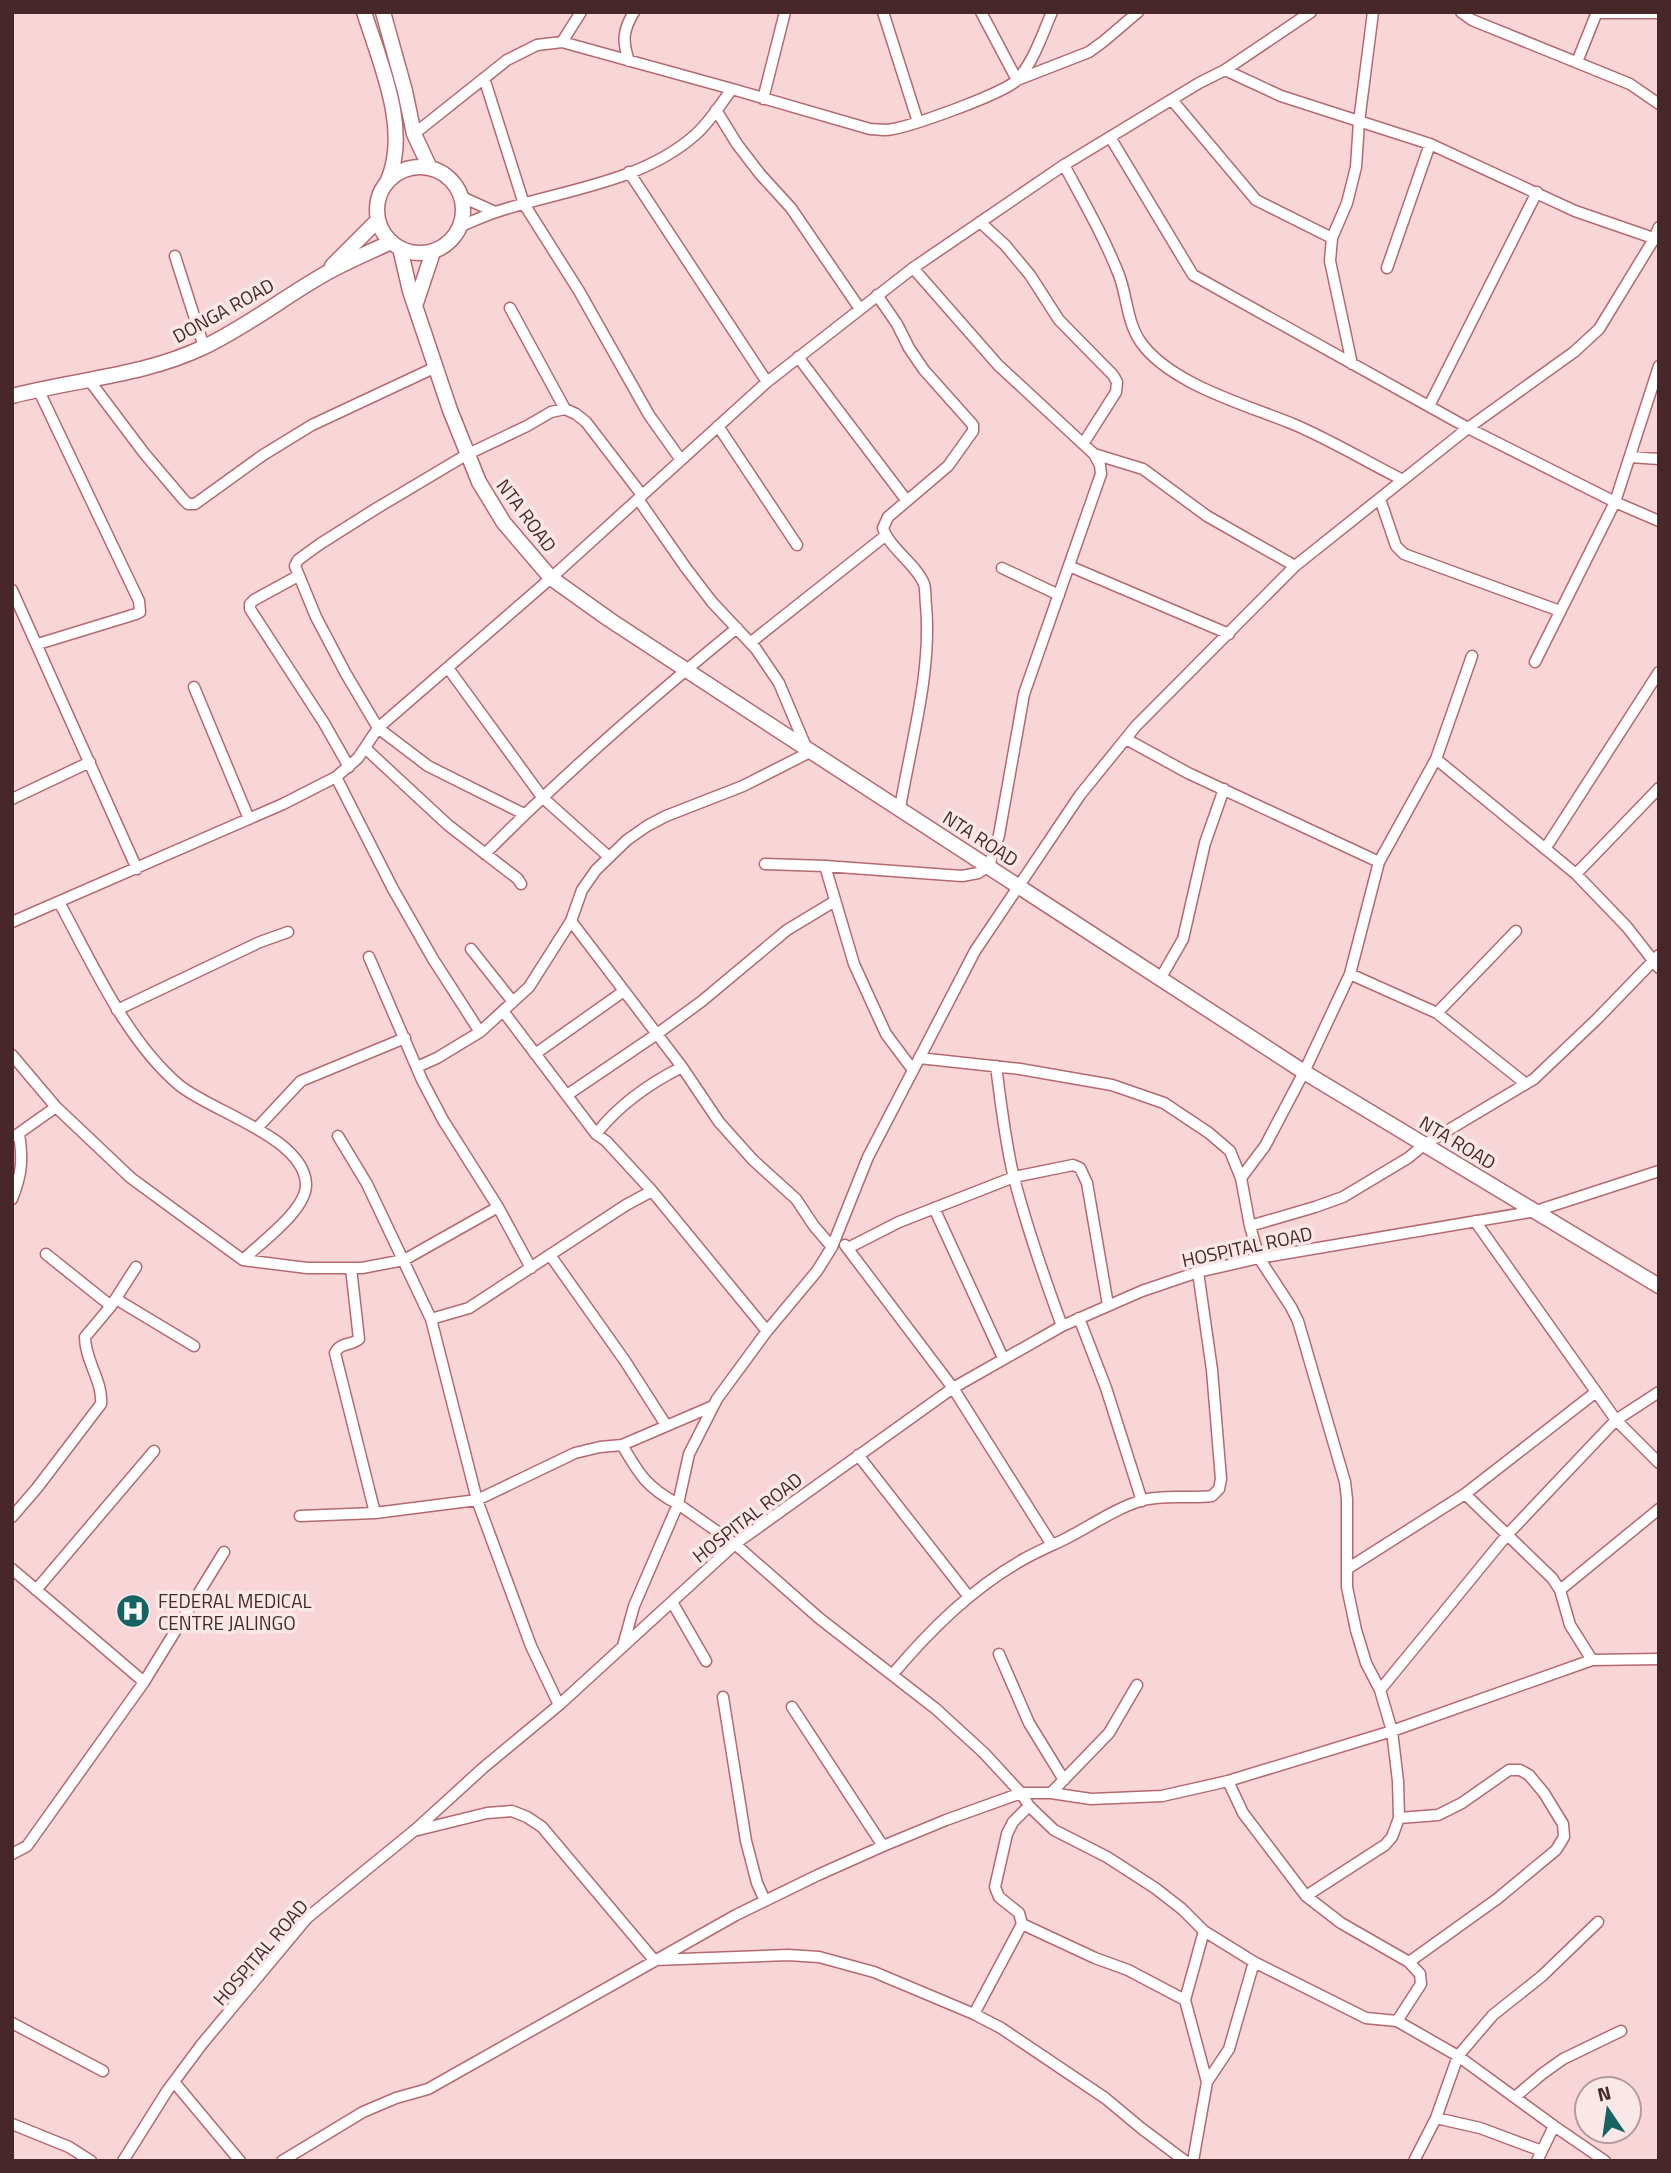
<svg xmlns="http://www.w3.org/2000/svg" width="1671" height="2173" font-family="'Titillium Web',sans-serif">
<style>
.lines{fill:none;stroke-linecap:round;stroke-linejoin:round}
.minor-casing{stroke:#b46971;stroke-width:13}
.tertiary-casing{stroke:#b46971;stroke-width:17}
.minor{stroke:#fff;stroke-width:10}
.tertiary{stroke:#fff;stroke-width:14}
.labels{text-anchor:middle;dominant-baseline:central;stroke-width:7;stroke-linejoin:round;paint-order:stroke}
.street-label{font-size:19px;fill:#47272a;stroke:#fae8e9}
.poi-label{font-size:19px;fill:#47272a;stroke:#fae8e9;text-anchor:start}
</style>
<rect width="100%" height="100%" fill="#f8d6d8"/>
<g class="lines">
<g class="minor-casing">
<path id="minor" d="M883,12L918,122
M981,12L1017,80L1089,52L1104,41L1138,12
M1461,12L1472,20L1630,84L1659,104
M1597,13H1659
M562,42L581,12
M629,61C622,41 623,30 634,12
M1577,62L1597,12
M1225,70L1281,96L1430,144L1575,211L1659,240
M484,78L524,204L579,291L649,415L681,460
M763,99L785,12
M1172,100L1256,200L1332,238
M716,110L737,144L760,174L791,208L860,309
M414,134L507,60L537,45L562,42L732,89
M1110,137L1193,275L1468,428L1615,502L1659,521
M1064,165C1084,202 1104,237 1119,275C1127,296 1127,322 1140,341C1169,384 1247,405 1293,424C1331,440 1367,462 1403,480
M629,172L767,382
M462,197L495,212
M980,222L1005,245L1030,275L1059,320L1113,375L1117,382L1116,392L1083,444
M461,226C473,221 484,216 496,212C561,190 641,183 695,135C709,123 720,105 732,89L870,129C875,129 881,130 886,130C906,129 1005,93 1017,80C1034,61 1042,35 1052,12
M175,256L204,347
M1387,268L1430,144
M877,295L897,324L909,348L924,370L973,425V431L948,466L888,517L883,528C889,548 917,565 924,584C926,590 925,599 926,605C932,671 911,743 900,808
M510,308L565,409
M798,357L907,501
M1352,364L1330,261L1332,238L1347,203L1356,167L1359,122L1373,12
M89,380L144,453L183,499L188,504H195L263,455L312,425L436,367
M38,389L139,601L140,612L136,614L38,644
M1429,406L1537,192
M718,426L797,545
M1094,454L1143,469L1207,516L1295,566
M1630,457L1659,459
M638,499L686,568L712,602L756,649L779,683L806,747
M1380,499L1396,546L1404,554L1560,611
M1069,566L1229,634
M1002,568L1059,595
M298,576L254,600L250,604V609L324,723L349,767
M12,590L137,869
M750,643L885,536
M1535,662L1615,502L1659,366
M448,668L542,797L609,857
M194,687L249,819
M1126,739L1188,773L1379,862
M365,748L448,825L518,879L521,884
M1436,759L1576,874L1627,927L1659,968
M336,777L393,889L433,959L480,1032L529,987L571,921L582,890L596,870L627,840L647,826L666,816L743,786L812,751
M12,799L90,762
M524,814L428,766L378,728L346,674L316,617L295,566L298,560L320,544L377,508L466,455L527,426L551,412L565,409L576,414L586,422L642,495
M1545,849L1659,672
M485,854C564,774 650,699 737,628
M765,864L825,866L962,876L978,873L989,866L999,835L1024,694L1101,474L1100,465L1094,454L998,365L913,268
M825,866L854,964L886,1034L913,1070
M1576,874L1659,788
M59,902C92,963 126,1040 179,1085C210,1111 304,1137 306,1184C307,1210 261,1242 243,1260
M571,921L682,1067L719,1122L753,1160L796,1199L814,1226L832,1247
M12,922L283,804L336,777L358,758L378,728L551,578L767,382L913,268L1064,165L1199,83L1225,70L1311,12
M471,949L513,1002
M369,957L422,1080L443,1120L498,1207L531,1268
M1350,974L1437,1013L1526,1084
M1160,979L1183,939L1205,843L1224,789
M117,1010L260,942L288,932
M503,1011L596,1134L606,1141L652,1191L767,1331
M1437,1013L1516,931
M535,1054L624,991
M12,1055L56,1107L131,1178L243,1260L307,1268H362L404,1260L498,1207
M919,1058L1020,1069L1112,1085L1164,1103L1209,1133L1230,1151L1241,1178L1250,1226L1259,1258L1291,1307L1298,1321L1345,1482L1347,1499V1587L1356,1630L1366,1663L1380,1690L1392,1731L1398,1781L1399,1818L1392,1837L1385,1845L1306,1896
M996,1066C1001,1104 1005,1141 1014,1178C1027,1228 1044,1277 1062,1326
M417,1067L437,1058L480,1032
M567,1095L657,1034L702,1001L787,930L835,901
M257,1128L301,1081L405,1038
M596,1134C618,1106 650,1083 682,1067
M15,1136L56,1107
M338,1136L367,1184L431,1319L477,1500L531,1646L559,1705
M1241,1178L1265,1146L1304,1072L1350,974L1379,862L1436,759L1472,656
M12,1199C22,1174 23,1160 19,1134
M934,1208L1003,1358
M1475,1221L1616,1420L1659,1463
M1250,1226L1315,1207L1343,1197L1408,1158L1425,1144L1534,1079L1597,1019L1659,955
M845,1245L953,1388L1052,1545
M848,1248L899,1222L1014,1177L1073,1165L1080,1168L1087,1183L1108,1305
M46,1254L111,1306
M550,1255L625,1361L666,1425
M351,1268L359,1339C351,1346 340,1342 335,1353L375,1513
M116,1299L194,1346
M1079,1318L1106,1388L1142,1501
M431,1319L469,1308L626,1205L652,1191
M622,1445C639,1474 647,1488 678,1504L634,1606L623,1646
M858,1455L969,1597
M1465,1494L1552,1578L1560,1590L1570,1625L1592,1660
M300,1516L375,1513L477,1500L575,1453L600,1447L622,1445L713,1406
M12,1517L37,1488L101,1404C103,1381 85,1361 85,1337L111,1306L136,1267
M12,1569L144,1682
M1347,1569L1465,1494L1596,1392
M36,1590L154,1451
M1560,1590L1659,1509
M672,1602L706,1661
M999,1654L1029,1723L1064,1780
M892,1675C930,1630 972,1588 1024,1559C1038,1551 1053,1545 1067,1538C1092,1525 1116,1508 1143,1500C1167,1494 1189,1499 1212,1496L1219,1489L1221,1479L1212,1370L1198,1272
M1380,1690L1507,1535L1616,1420L1659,1392
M723,1697L746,1841L757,1883L765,1901
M792,1707L883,1846
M1228,1781L1243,1813L1306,1896L1341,1923L1409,1962L1420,1974L1421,1984L1397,2021
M1051,1793L1109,1733L1137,1685
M1399,1818L1438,1815L1462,1803L1509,1770H1520L1529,1775L1544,1793L1563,1824L1564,1837L1556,1850L1497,1899L1409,1962
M418,1830L487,1813L512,1811L527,1817L542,1827L654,1960L788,1955L819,1957L874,1972L974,2014L1001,2028L1105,2098L1141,2128L1185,2161
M12,1854L27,1846L144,1682L224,1552
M1022,1924L1095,1958L1128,1970L1185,2000
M1204,1931L1185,2000L1207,2082
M974,2014L1022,1924L1019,1913L999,1897L995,1887L1007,1834L1013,1822L1029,1806
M12,2023L103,2071
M174,2082L240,2161
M1515,2097L1542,2074L1563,2059L1621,2031
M1436,2118L1480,2128L1542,2151
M12,2124L69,2147L91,2161
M123,2161L167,2091L202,2044L307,1918L415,1830L483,1768L559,1705L735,1544L953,1388L1062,1326L1142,1291L1198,1272L1259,1258L1536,1211L1659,1171
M282,2161L363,2112L396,2098L428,2089L736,1915L818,1875L883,1846L946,1820L1021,1793H1051L1091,1799L1162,1796L1228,1781L1392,1731L1592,1660L1659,1659
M1193,2161L1207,2082L1229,2049L1254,1962
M1414,2161L1436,2118L1458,2056L1493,2015L1542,1976L1598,1922
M1537,2161L1554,2126
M1605,2161L1554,2126L1458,2056L1397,2021L1366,2018L1254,1962L1204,1931L1182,1909L1155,1888L1107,1857L1054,1830L1029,1806L1021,1793L984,1753L936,1709L819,1618L735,1544L678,1504L689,1454L717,1399L767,1331L817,1271L832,1247L868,1157L975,951L1080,795L1136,726L1295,566L1468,428L1574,352L1599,329L1654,239L1659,227"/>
</g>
<g class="tertiary-casing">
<path id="tertiary" d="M364,12C380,63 410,129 388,180
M383,12L405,91L414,134L430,168
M377 210a43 43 0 1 1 86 0a43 43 0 1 1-86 0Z
M400,248L410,291L450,410L479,482L504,523L551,578L610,620L758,717L1304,1072L1659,1286
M332,266L378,220
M416,303L433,252
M12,396C77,379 143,376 204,347C246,327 283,298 323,275C345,262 368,253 391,242"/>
</g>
<use href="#minor" class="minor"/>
<use href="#tertiary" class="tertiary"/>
</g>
<defs>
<g id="hospital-disc" transform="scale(1.75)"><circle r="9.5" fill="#156463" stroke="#fae8e9"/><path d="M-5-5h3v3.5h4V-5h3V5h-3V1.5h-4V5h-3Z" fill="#fff"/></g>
</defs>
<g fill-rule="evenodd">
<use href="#hospital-disc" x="133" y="1611"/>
</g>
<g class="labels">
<g class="street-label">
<text transform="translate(223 310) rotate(-29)">DONGA ROAD</text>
<text transform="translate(527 515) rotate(53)">NTA ROAD</text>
<text transform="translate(981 838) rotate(33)">NTA ROAD</text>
<text transform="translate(1458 1142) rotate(31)">NTA ROAD</text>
<text transform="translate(1247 1246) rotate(-12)">HOSPITAL ROAD</text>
<text transform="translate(747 1517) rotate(-38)">HOSPITAL ROAD</text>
<text transform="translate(260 1952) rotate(-49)">HOSPITAL ROAD</text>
</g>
<g class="poi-label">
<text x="158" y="1600">FEDERAL MEDICAL<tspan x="158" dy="22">CENTRE JALINGO</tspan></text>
</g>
</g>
<rect width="1671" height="2173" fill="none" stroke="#47272a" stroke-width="28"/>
<g transform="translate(1608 2110) rotate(347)"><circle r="33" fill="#fae8e9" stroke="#b29b9d" stroke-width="2"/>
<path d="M0-5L12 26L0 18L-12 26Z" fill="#156463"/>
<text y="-10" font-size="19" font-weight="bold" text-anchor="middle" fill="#47272a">N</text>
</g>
</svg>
